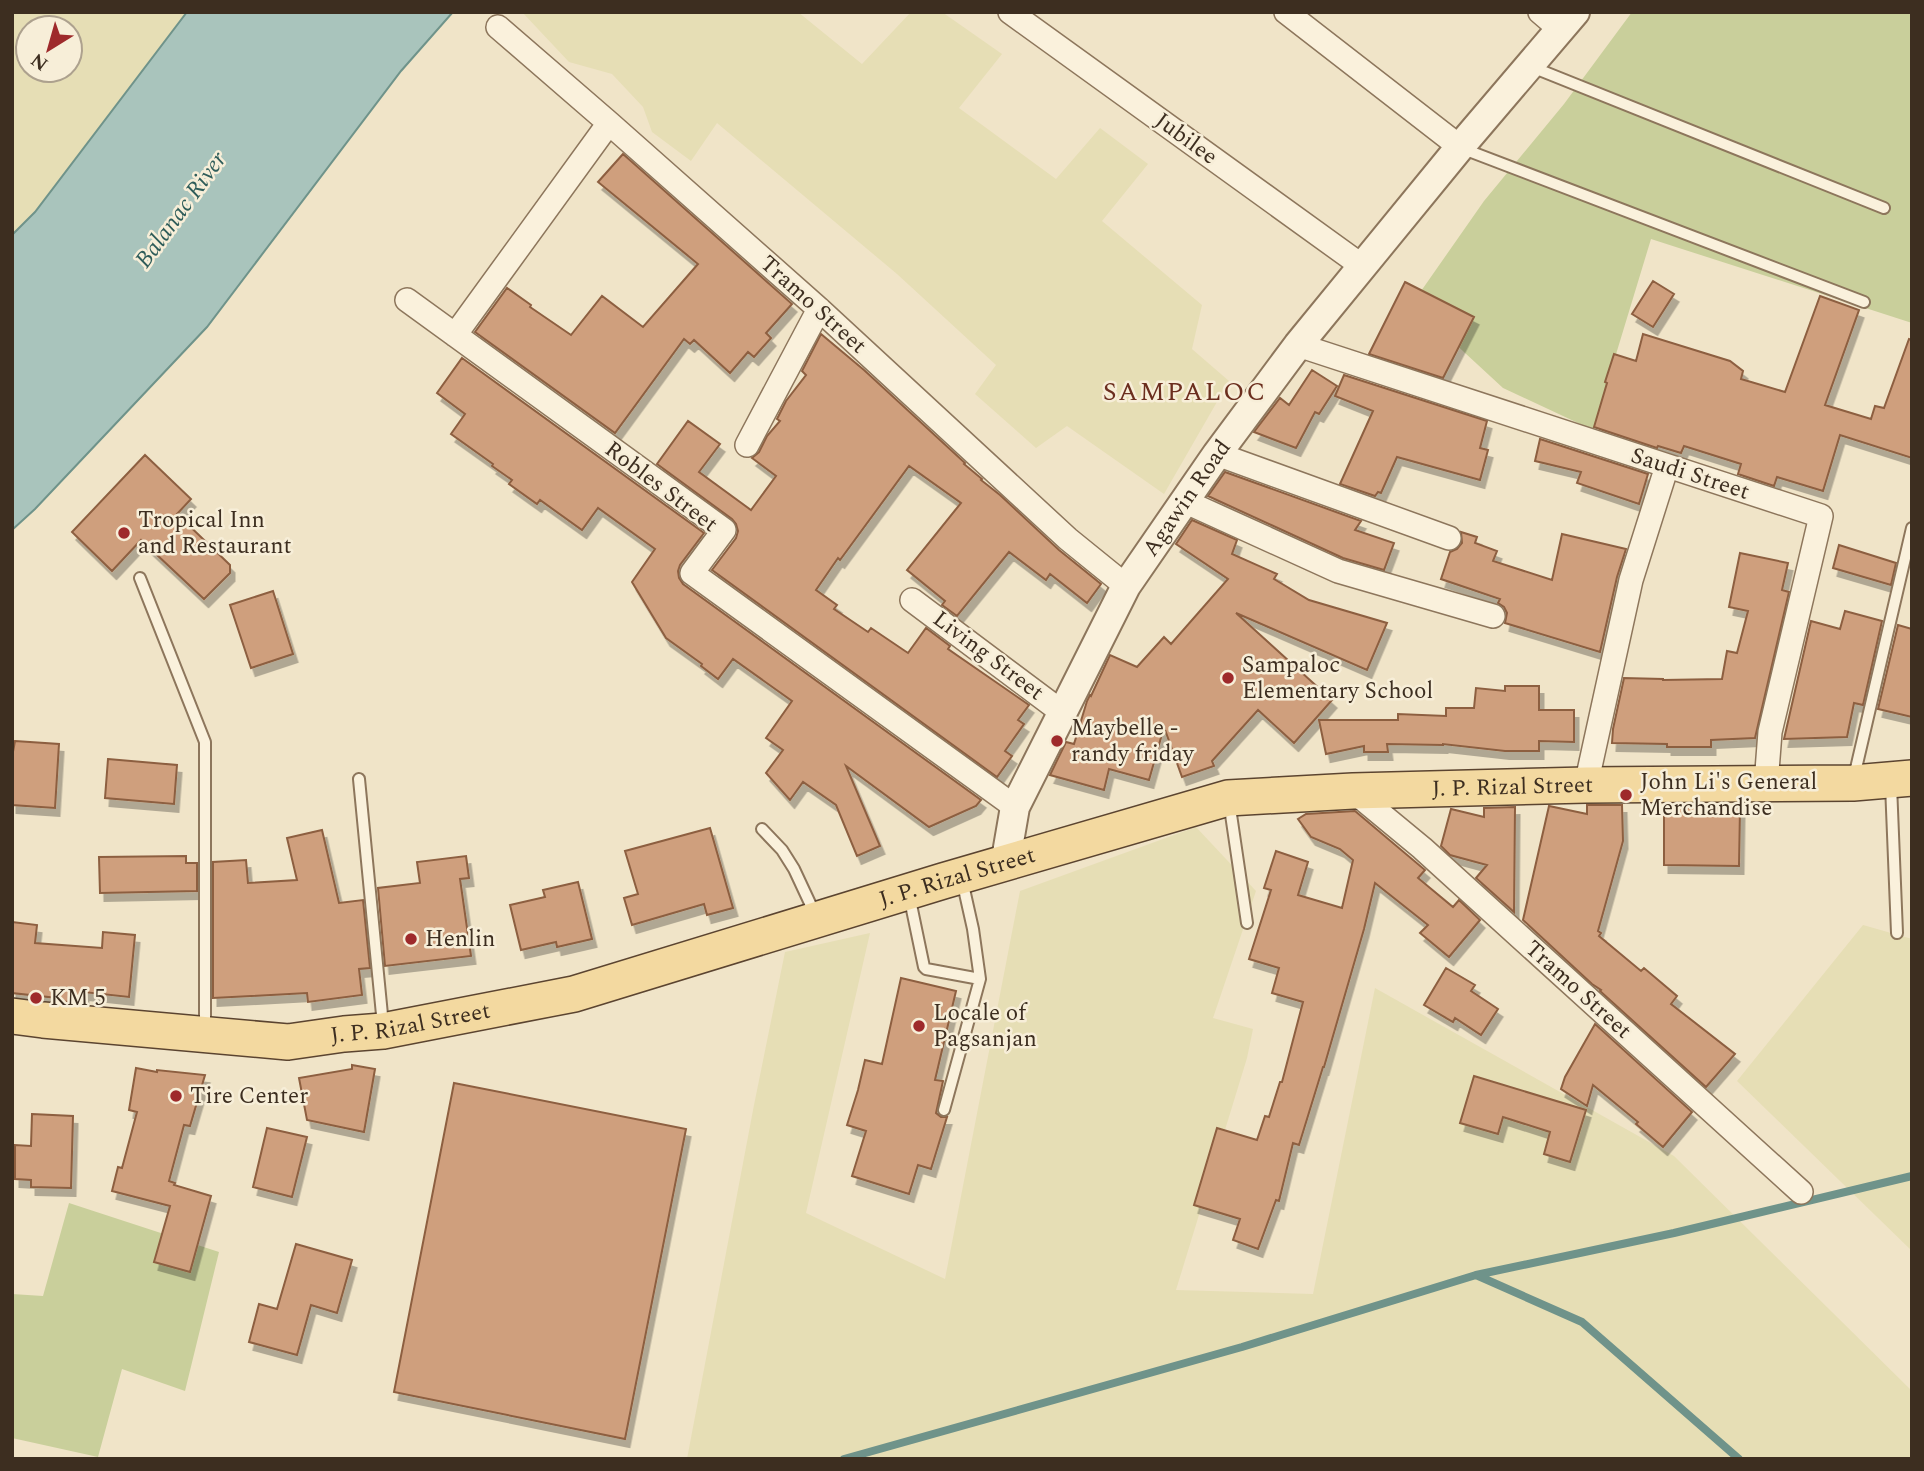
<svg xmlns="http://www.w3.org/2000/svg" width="1924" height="1471" font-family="Spectral,serif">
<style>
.farmland{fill:#e6deb5;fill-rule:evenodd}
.green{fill:#c9cf9b}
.water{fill:#a9c4bc;stroke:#6f938a;stroke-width:2}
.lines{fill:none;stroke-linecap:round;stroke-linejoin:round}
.stream{stroke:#6f938a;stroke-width:8}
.building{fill:#cf9f7d;stroke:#8d5f41;stroke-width:2;filter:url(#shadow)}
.service-casing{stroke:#8d765c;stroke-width:14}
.minor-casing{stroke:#8d765c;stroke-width:26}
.tertiary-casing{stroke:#8d765c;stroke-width:32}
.primary-casing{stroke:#5b4430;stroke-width:38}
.service{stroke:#faf1dc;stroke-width:10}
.minor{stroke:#faf1dc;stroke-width:23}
.tertiary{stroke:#faf1dc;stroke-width:28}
.primary{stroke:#f3d9a0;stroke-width:35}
.poi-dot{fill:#9e2a2b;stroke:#f7eed8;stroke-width:2.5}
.labels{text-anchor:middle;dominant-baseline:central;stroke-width:5;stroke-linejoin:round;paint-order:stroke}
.street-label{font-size:23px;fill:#3d2e20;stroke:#f7eed8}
.poi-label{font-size:23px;fill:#3d2e20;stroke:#f7eed8;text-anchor:start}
.water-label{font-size:24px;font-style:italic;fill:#2f5d5a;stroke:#f7eed8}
.quarter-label{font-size:26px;letter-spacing:2px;fill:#6b2e1e;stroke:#f7eed8}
</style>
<defs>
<filter id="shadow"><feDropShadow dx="4.5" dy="8" stdDeviation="0" flood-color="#0004"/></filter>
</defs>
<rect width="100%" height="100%" fill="#f0e4c8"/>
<path class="farmland" d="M12,12H187L35,212L12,235ZM28,28H70V70H28Z
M522,12H798L862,64L911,12H942L1002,54L959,108L1056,179L1100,128L1148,164L1102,221L1202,305L1192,349L1229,381L1164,494L1067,426L1036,448L975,394L996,365L897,274L717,123L691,161L652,132L643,107L612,74L569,62Z
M1196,827L1256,891L1213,1018L1253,1029L1247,1058L1176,1290L1313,1294L1375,988L1674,1156L1912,1391V1459H687L754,1105L785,952L870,933L806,1213L945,1279L1020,891Z
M1863,925L1912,939V1251L1737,1081Z"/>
<path class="green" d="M1632,12H1912V323L1651,239L1593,430L1503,388L1412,304L1484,201L1564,104Z
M69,1203L219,1252L185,1391L122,1369L98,1457L12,1438V1294L43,1296Z"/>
<path class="water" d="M187,12H453L401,71L207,327L35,509L12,530V235L35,212Z"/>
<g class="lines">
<path class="stream" d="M1476,1275L1674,1233L1912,1176
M844,1459L1242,1347L1476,1275L1582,1322L1739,1459"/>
</g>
<path class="building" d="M623,154L792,304L766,333L771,338L754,357L748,352L730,373L694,340L690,344L684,339L615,433L475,332L507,288L531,305L530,307L571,335L602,296L643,327L698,264L598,182Z
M1653,281L1674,294L1653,327L1632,314Z
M1405,282L1474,317L1443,378L1369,354Z
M1820,296L1859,310L1825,405L1871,419L1875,406L1884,408L1909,339L1912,340V458L1840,435L1823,491L1777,477L1774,486L1738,474L1741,464L1684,446L1681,453L1658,446L1657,448L1594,427L1607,383L1605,382L1614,354L1636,361L1643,334L1730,361L1743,371L1741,379L1785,392Z
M821,334L864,370L965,463L964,464L982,479L981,480L1000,495L1059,550L1101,584L1087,603L1050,574L1046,580L1009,552L957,616L942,605L945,601L907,570L961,503L909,466L840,560L838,558L816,590L837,605L834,609L868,632L871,628L908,653L926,628L950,646L948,649L1029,705L1018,720L1024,724L1005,751L1012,756L997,777L712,570L736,538L738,531L736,524L732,519L657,464L688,421L720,444L699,472L751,510L776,476L752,458L759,452L767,436L780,421L777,419L786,401L806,375L802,371Z
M462,358L704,533L680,565L678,571L679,578L683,584L981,800L976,806L929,827L846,766L880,846L857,856L836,805L803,782L790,800L766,773L783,750L766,738L792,701L733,659L718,679L701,666L702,664L666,638L632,582L655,549L598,508L582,530L540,500L537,504L509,484L512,480L492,466L493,464L451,434L465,414L437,393Z
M1312,370L1337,386L1319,414L1315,412L1296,448L1254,432L1280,398L1289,405Z
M1344,375L1487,421L1480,448L1488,450L1480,480L1397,457L1381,493L1378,492L1375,496L1340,484L1373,411L1335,396Z
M1540,439L1648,474L1639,504L1577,483L1581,472L1535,461Z
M145,455L191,499L177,514L230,565V573L204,599L141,540L112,571L72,532Z
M1225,472L1361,521L1355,530L1394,543L1384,570L1343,558L1208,496Z
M1192,520L1237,540L1232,554L1277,574L1274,579L1309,600L1387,623L1367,670L1236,613L1332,700L1294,743L1258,710L1212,761L1214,766L1182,777L1164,727L1149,780L1109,769L1104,790L1050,775L1066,742L1074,744L1087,701L1090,695L1091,696L1110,655L1137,667L1164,637L1171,644L1228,579L1176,544Z
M1461,532L1477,537L1475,543L1497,551L1493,561L1552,580L1562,534L1626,549L1617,577L1600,652L1505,623L1507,613L1504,607L1498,603L1500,599L1441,579L1450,552L1457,549L1462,543Z
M1839,545L1896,563L1891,585L1833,568Z
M1740,553L1788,563L1782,590L1789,592L1755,738L1711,740V747H1667V744L1612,743L1613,729L1624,678L1663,679V680L1722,679L1727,651L1737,653L1748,611L1729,607Z
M273,591L293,654L251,668L230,605Z
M1845,611L1882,621L1863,705L1854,703L1847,737L1784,739L1811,621L1840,629Z
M1898,625L1912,629V717L1878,709Z
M1505,686H1539V710H1574V742L1539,741V751H1505L1443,744V745L1387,744L1388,752H1364V746L1326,754L1319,720H1398V714L1446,716V708H1474L1476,688L1505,691Z
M15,741L59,744L55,808L12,805V757Z
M108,759L177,765L174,804L105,798Z
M1587,805H1622L1623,841L1598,931L1601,933L1599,936L1641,971L1644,968L1677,996L1671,1004L1735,1054L1706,1087L1600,991L1601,990L1592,984L1523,920L1549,806L1587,814Z
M1515,807L1514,912L1476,878L1487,865L1450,855L1441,846L1451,809L1484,817V808Z
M1664,807L1740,808L1739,866L1664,865Z
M1355,811L1425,870L1418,878L1453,907L1459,900L1480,920L1449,957L1420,933L1428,925L1375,883L1364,929L1324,1067H1323L1299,1145L1293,1143L1279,1201L1276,1200L1258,1249L1233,1240L1240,1219L1194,1205L1217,1128L1257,1140L1265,1116L1269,1117L1280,1082H1282L1303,1002L1272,993L1279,968L1249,959L1271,890L1264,888L1276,851L1308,862L1298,895L1342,908L1353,860L1340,849L1311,837L1298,819L1306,814Z
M710,828L733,908L707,915L704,904L632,925L624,898L638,894L625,851Z
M322,830L339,903L363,900L370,968L359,969L362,995L308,1002L307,993L213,998V862L246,860L248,883L297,880L287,838Z
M186,856V863H197V891L100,893L99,857Z
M466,856L469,878L460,879L471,956L385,966L378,888L420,883L417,862Z
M578,882L592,939L557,947L556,942L521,950L510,905L545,897L543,890Z
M12,922L37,925L35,943L102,948L103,932L135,935L129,997L84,992L83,1003L57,1001V998L12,993Z
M1446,968L1475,985L1471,991L1498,1009L1481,1035L1455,1018L1453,1022L1424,1005Z
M901,978L956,991L935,1080L943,1081L936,1113L941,1117H947L931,1169L918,1165L909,1194L852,1176L866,1131L847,1125L858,1090L865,1060L882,1064Z
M1595,1024L1692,1112L1663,1147L1636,1124L1638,1122L1593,1085L1587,1106L1561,1089L1565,1077Z
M352,1065L375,1069L364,1132L307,1120L299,1078L352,1069Z
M136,1068L157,1072V1070L205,1075L190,1126L184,1125L169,1181L175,1183L174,1185L211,1196L190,1272L154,1262L170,1206L112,1191L118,1167L122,1168L137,1112L129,1110Z
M1474,1076L1586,1110L1570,1162L1544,1154L1550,1132L1503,1117L1498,1134L1460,1123Z
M454,1083L686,1129L625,1439L394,1392Z
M32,1114L73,1116L71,1188L31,1187V1180L15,1179V1145L31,1146Z
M267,1128L307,1137L292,1197L253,1187Z
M296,1244L352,1260L337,1313L311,1305L297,1355L249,1342L259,1304L277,1309Z"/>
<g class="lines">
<g class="service-casing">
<path id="service" d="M1532,67L1884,208
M1461,148L1864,302
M140,578L205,742V1029
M1854,777L1912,528
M359,779L383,1025
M1891,785L1897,933
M1229,801L1247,923
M762,829L782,850L794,869L815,914
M909,895L924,967L926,969L980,979L973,929L962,880
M944,1110L980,979"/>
</g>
<g class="minor-casing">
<path id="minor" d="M1010,12L1362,266
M1286,12L1460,147
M1540,12L1561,30
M498,27L609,123L819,309L1068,539L1126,586
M407,300L724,530L692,573L1015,807
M455,335L609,123
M1298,345L1821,516L1770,732L1766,784
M747,445L819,309
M1217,454L1449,538
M1184,501L1338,571L1493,616
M912,600L1063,713
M1586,785L1631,580L1667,466
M1353,791L1422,848L1801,1192"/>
</g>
<g class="tertiary-casing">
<g id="tertiary">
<path id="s1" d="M1005,865L1015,807L1126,586L1217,454L1298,345L1460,147L1575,12"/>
</g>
</g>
<g class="primary-casing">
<g id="primary">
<path id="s2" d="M12,1016L43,1020L288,1042L344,1034L383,1031L574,994L943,881L1228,798L1353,791L1586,785L1853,783L1912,778"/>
</g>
</g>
<use href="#service" class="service"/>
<use href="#minor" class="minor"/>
<use href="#tertiary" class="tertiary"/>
<use href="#primary" class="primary"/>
</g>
<g class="poi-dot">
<circle cx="124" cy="533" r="7"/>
<circle cx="1228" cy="678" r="7"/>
<circle cx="1057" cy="741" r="7"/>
<circle cx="1626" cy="795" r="7"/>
<circle cx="411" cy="939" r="7"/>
<circle cx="36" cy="998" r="7"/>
<circle cx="919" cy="1026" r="7"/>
<circle cx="176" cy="1096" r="7"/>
</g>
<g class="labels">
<g class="street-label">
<text transform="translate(1186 139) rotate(36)">Jubilee</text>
<text transform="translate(813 305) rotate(42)">Tramo Street</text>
<text transform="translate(1690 474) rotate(18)">Saudi Street</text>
<text transform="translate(661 487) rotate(37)">Robles Street</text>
<text stroke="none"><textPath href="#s1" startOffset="413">Agawin Road</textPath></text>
<text transform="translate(988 656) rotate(37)">Living Street</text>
<text stroke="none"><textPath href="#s2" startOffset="1535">J. P. Rizal Street</textPath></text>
<text stroke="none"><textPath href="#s2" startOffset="968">J. P. Rizal Street</textPath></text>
<text transform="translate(1578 990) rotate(42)">Tramo Street</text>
<text stroke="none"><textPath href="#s2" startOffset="401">J. P. Rizal Street</textPath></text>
</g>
<g class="poi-label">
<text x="138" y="520">Tropical Inn<tspan x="138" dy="26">and Restaurant</tspan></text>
<text x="1242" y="665">Sampaloc<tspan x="1242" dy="26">Elementary School</tspan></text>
<text x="1071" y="728">Maybelle -<tspan x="1071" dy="26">randy friday</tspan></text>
<text x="1640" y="782">John Li's General<tspan x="1640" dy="26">Merchandise</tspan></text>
<text x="425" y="939">Henlin</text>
<text x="50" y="998">KM 5</text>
<text x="933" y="1013">Locale of<tspan x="933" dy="26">Pagsanjan</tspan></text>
<text x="190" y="1096">Tire Center</text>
</g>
<g class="water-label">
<text transform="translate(181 210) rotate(-54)">Balanac River</text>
</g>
<g class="quarter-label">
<text x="1185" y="392">SAMPALOC</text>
</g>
</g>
<rect width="1924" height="1471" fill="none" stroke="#3d2e20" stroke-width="28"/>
<g transform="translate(49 49) rotate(217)"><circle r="33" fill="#f7eed8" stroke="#ada18e" stroke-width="2"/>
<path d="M0-5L12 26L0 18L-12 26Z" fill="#9e2a2b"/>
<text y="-10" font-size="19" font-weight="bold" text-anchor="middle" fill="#3d2e20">N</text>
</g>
</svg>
